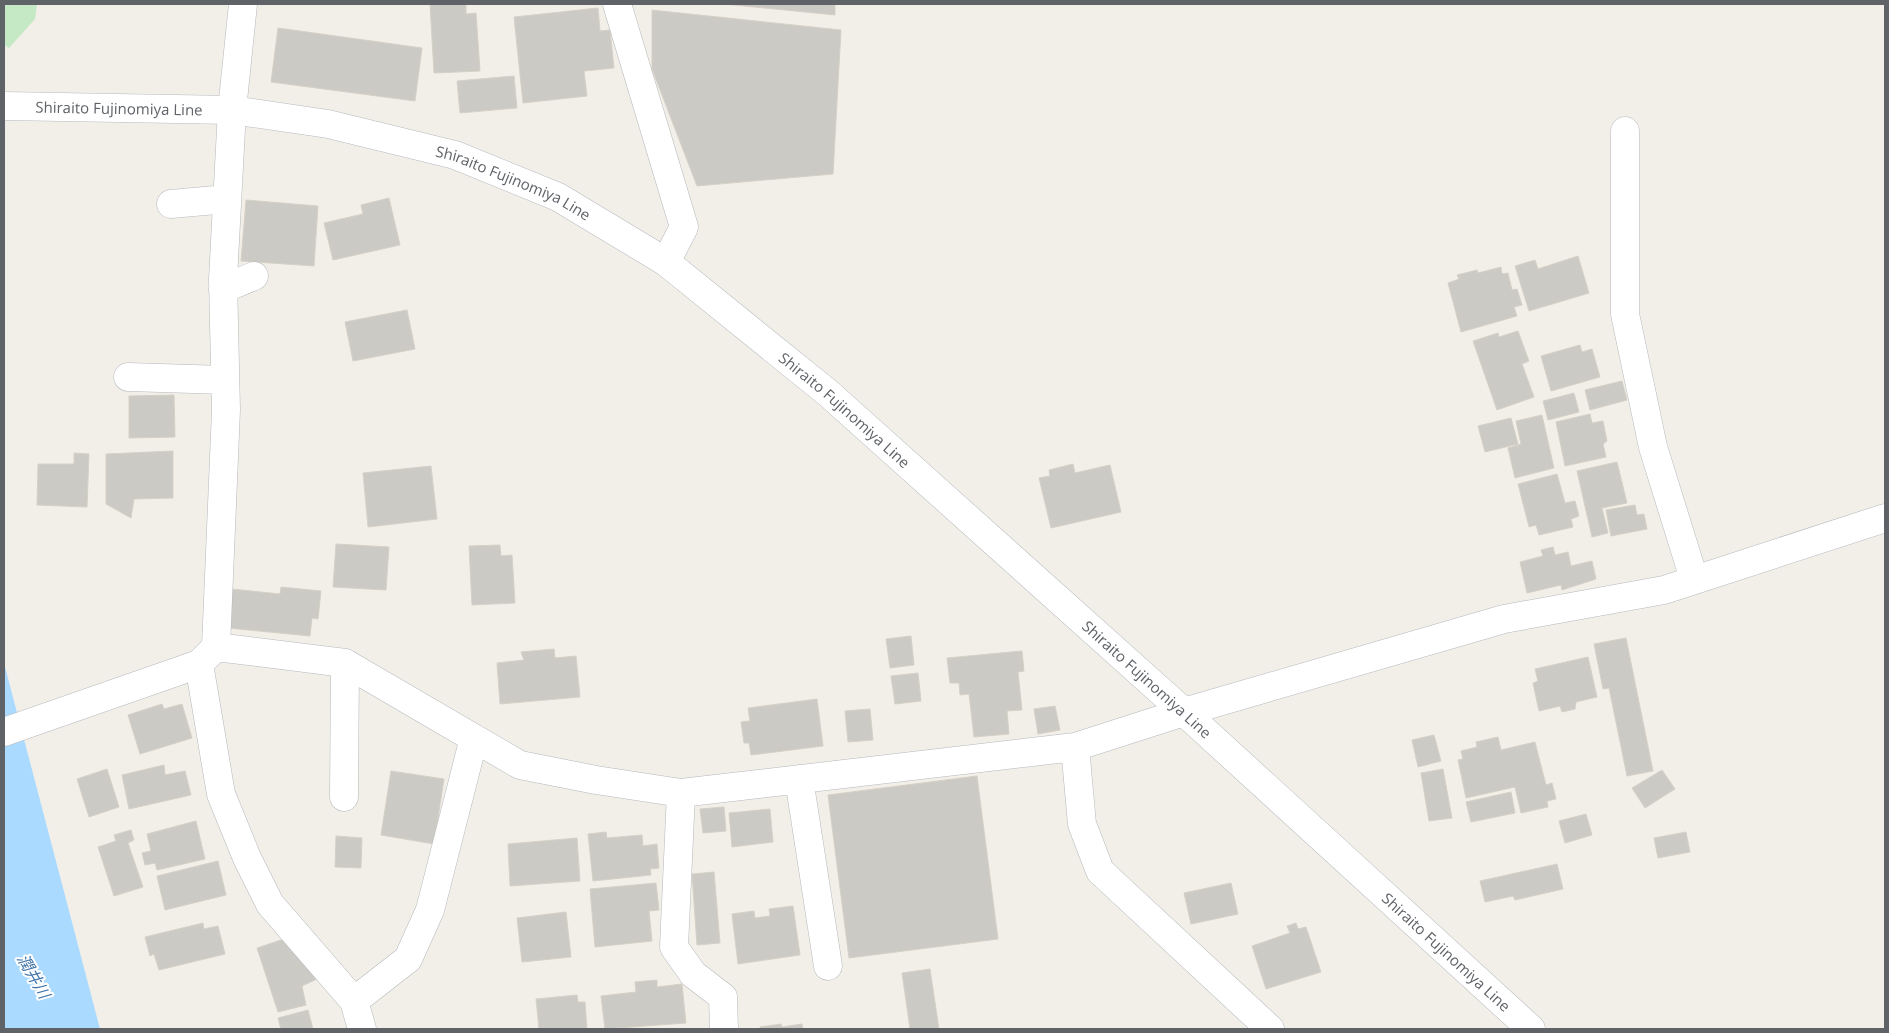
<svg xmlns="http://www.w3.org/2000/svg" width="1889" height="1033" font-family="'Open Sans','Noto Sans JP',sans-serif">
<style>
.green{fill:#c5e8c5}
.water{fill:#aadaff}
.building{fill:#cccac5;stroke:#d6d1c6}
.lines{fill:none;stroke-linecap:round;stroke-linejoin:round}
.minor-casing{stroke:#b5b8bc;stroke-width:29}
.secondary-casing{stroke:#b6babf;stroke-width:29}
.minor{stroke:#fff;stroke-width:28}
.secondary{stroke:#fff;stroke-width:28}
.labels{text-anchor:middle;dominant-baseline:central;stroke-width:4;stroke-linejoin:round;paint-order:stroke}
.street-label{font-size:15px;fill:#5f6368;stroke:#fff}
.water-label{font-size:16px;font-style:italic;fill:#4174aa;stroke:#fff}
</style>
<rect width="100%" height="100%" fill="#f1efe8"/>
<path class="green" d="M4,4H37L35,19L9,48L4,45Z"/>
<path class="water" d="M4,663L100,1029H4Z"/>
<path class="building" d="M430,4H466V14L476,13L480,71L434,73Z
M724,4H835V15Z
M598,8L600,31L610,30L614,68L584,71L587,96L523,103L514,17Z
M652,10L841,30L833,174L697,186L652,69Z
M278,28L422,48L415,101L271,82Z
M514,76L517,108L460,113L457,81Z
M389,198L400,245L333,260L324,223L363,214L361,205Z
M246,200L318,206L314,266L241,261Z
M1578,256L1589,293L1529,311L1515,266L1535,260L1538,269Z
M1501,267L1502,274L1508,273L1512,290L1517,289L1522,305L1514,307L1517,316L1461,332L1448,283L1459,279L1457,275L1477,270L1478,273Z
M407,310L415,349L353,361L345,322Z
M1518,331L1529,361L1522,364L1534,397L1497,410L1473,341L1498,333L1499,337Z
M1580,345L1582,352L1592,349L1600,377L1551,391L1541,356Z
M1622,381L1627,400L1590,410L1585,390Z
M1574,393L1579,412L1548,420L1543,401Z
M174,395L175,437L129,438V396Z
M1590,414L1592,423L1603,421L1607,441L1603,444L1606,457L1565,466L1556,422Z
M1542,415L1554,468L1515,478L1508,448L1521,444L1516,421Z
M1511,418L1518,444L1485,452L1478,426Z
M173,451V498L134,499L131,518L106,504V454Z
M74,453L89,454L87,507L37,505L38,464H74Z
M1617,462L1627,503L1602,508L1608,533L1592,537L1577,471Z
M1073,464L1075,473L1110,465L1121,512L1051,528L1039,478L1050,476L1049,470Z
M431,466L437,519L368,527L363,473Z
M1557,474L1565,503L1575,501L1579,516L1571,519L1573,527L1539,535L1536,525L1529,527L1518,484Z
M1635,505L1637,515L1644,514L1647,529L1611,536L1606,510Z
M336,544L389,547L386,590L333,587Z
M500,545L501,556L512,555L515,603L472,605L469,546Z
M1553,547L1555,555L1568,552L1571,566L1592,561L1596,579L1562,590L1561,585L1527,593L1520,562L1543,556L1541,550Z
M281,587L321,591L318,619L312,618L310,636L228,628L232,589L280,594Z
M911,636L914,665L890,668L886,639Z
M1626,638L1653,771L1627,776L1609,688L1603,689L1594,644Z
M554,649L555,658L576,656L580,697L500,704L497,663L524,660L521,652Z
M1022,651L1024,671L1018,672L1022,710L1007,711L1009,734L974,737L969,694L960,695L959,683H950L947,658Z
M1588,657L1597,697L1576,702L1575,709L1562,712L1560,706L1539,711L1533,683L1538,681L1535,669Z
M918,673L921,701L895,704L891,676Z
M817,699L823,746L751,755L749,743H744L741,722L750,721L748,708Z
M162,704L164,709L182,704L192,738L140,754L128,715Z
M1055,706L1060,730L1038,734L1034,709Z
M870,709L873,740L848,742L845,711Z
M1434,735L1441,761L1418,767L1412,740Z
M1498,737L1501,750L1535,742L1546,785L1552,783L1556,799L1547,801L1548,807L1521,813L1515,787L1466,798L1458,760L1463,759L1461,751L1477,747L1476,742Z
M164,765L165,775L185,771L191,795L129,809L122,775Z
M107,769L119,807L89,817L77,779Z
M1443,769L1452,818L1429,821L1421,773Z
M1662,770L1675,789L1645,808L1632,788Z
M391,771L444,779L434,844L381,835Z
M977,776L998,939L849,958L828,795Z
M1511,792L1515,813L1471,822L1466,802Z
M724,807L726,831L703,833L700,809Z
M770,809L773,842L732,847L729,813Z
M1586,814L1592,835L1565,843L1559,821Z
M196,821L205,859L157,870L155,863L145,865L142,853L151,851L147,834Z
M131,830L134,840L128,843L143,887L114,896L98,847L116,841L114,835Z
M606,832L607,838L642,835L643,846L657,844L659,868L650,869L651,875L593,881L588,834Z
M1686,832L1690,852L1658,858L1654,838Z
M336,836L362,838L361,868L335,867Z
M577,838L580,881L510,886L508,844Z
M218,861L226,895L165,910L157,876Z
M1557,864L1563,889L1515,900L1513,896L1485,902L1480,881Z
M714,872L720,943L697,945L692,874Z
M656,883L659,910L649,911L652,941L595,947L590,889Z
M1231,883L1238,914L1191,924L1184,893Z
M793,906L800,955L738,964L732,914L754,911L755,918L770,916L769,909Z
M566,912L571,957L522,962L517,918Z
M203,923L204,929L218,926L225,954L159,970L154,954L150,956L145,937Z
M1296,923L1298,929L1306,927L1321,972L1266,989L1252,946L1290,933L1287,926Z
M290,937L317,979L302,986L306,1005L278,1012L257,948Z
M930,969L939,1029H910L902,973Z
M657,980V987L682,984L686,1023L605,1029L601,996L636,992L635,982Z
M577,995L578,1002H585L587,1029H539L536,999Z
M308,1010L313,1029H281L278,1018Z
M781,1024L782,1027L802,1024L803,1029H760V1027Z"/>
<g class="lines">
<g class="minor-casing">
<path id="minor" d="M617,4L684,227L666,262
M1625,131V314L1653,447L1694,579
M171,204L227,199
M223,289L254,276
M128,377L225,380
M216,647L345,663L520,765L596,780L681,793L1075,747L1184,712L1504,619L1664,590L1885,518
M199,664L221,794L247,858L270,904L354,1001L362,1029
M4,732L199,664L216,647L226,410L223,279L232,110L243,4
M1075,747L1082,824L1100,871L1270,1029
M799,779L828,966
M681,793L674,947L693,974L723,997L724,1029
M344,797L345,663
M354,1001L408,959L430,910L474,738"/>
</g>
<g class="secondary-casing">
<g id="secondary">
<path id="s1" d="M4,106L232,110L328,124L455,155L558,197L666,262L828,393L1184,712L1531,1029"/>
</g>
</g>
<use href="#minor" class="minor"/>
<use href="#secondary" class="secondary"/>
</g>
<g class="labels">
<g class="street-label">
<text stroke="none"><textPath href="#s1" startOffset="115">Shiraito Fujinomiya Line</textPath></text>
<text stroke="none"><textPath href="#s1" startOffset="520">Shiraito Fujinomiya Line</textPath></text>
<text stroke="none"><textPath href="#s1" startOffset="925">Shiraito Fujinomiya Line</textPath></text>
<text stroke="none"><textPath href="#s1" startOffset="1330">Shiraito Fujinomiya Line</textPath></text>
<text stroke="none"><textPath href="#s1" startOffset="1735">Shiraito Fujinomiya Line</textPath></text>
</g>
<g class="water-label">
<text transform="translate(34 976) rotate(60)">潤井川</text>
</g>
</g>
<rect width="1889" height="1033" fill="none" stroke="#5f6368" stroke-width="10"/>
</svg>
